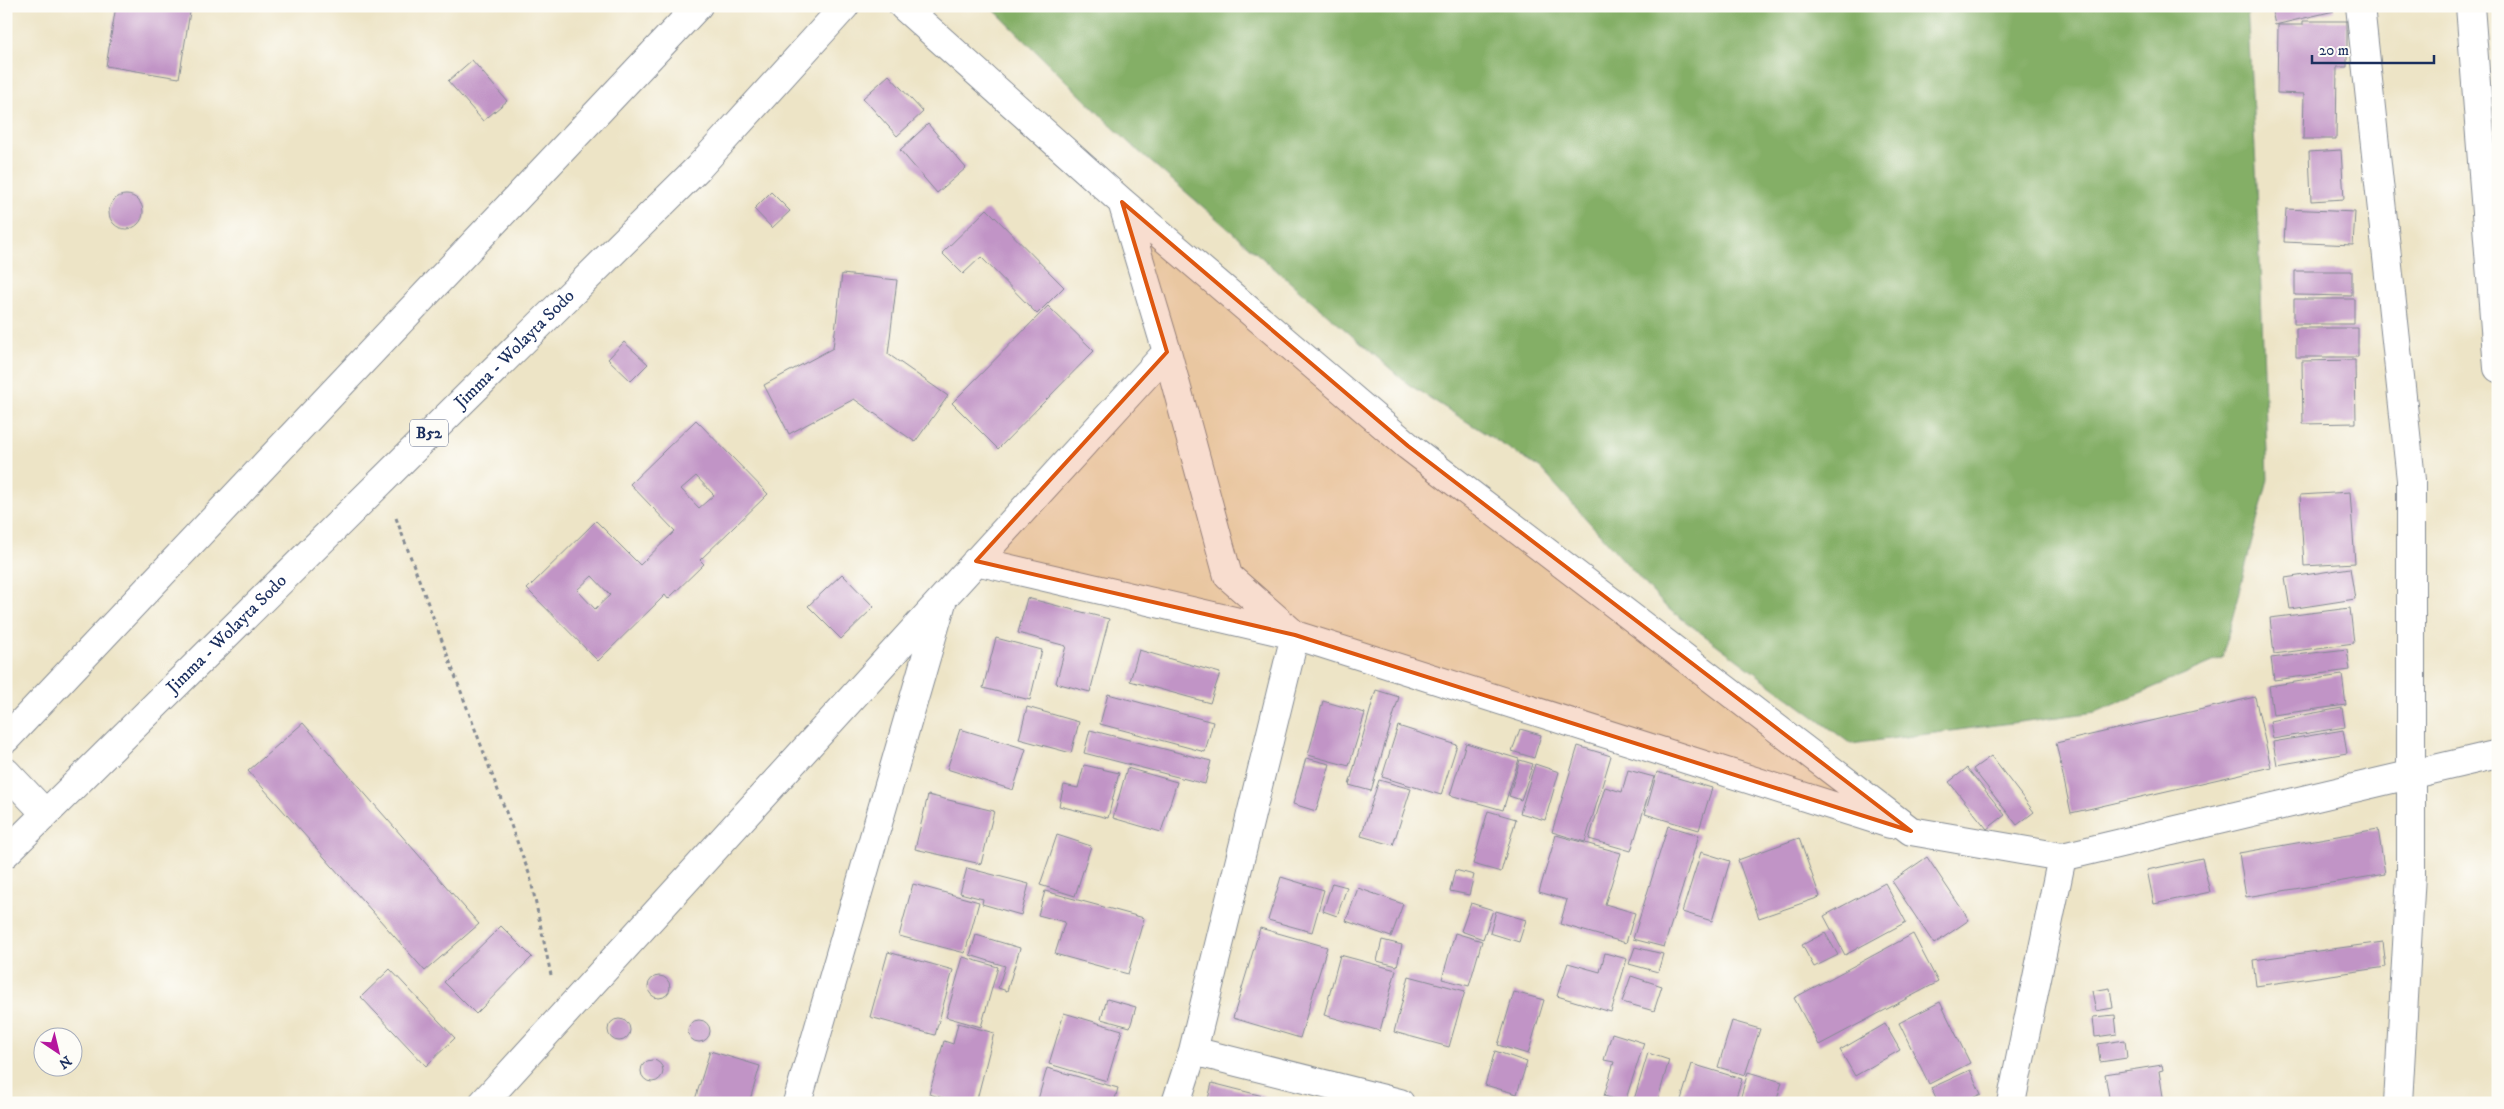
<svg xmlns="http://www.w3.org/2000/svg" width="2504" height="1109" font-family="'IM FELL DW Pica',serif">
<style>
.forest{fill:#84af66;stroke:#506f62}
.building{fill:#c194c6;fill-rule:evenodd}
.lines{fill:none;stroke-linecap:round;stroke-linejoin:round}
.minor-casing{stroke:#848a92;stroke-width:30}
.major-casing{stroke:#848a92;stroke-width:30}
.highway-casing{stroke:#848a92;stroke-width:30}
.path{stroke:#848a92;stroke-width:3;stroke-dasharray:4 4;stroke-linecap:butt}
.minor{stroke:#fff;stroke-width:28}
.major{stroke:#fff;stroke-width:28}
.highway{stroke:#fff;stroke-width:28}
.marked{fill:#de5710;fill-opacity:0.2;stroke:#de5710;stroke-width:4;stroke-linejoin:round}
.labels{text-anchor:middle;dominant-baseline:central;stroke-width:4.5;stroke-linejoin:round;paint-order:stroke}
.shield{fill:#fdfcf7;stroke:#5f6c8c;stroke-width:1}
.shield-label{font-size:16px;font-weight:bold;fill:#1b2f5e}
.street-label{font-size:18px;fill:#1b2f5e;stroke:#fdfcf7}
</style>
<rect width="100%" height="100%" fill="#fdfcf7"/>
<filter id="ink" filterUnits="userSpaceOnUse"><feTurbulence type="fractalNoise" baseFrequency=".02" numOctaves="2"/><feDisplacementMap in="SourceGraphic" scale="10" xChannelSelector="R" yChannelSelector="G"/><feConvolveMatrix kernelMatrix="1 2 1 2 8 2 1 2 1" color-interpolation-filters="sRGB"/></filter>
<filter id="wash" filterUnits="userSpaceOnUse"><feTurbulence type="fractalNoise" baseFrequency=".0096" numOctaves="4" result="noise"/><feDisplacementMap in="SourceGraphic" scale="20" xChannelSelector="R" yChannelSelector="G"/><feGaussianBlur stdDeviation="1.12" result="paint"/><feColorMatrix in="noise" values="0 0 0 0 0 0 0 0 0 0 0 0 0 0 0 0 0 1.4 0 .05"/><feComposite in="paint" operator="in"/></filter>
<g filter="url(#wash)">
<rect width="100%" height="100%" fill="#ede4c6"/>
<path class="forest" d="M990,6H2247L2257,184L2268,479L2222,658L2096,712L1851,744L1666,607L1541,469L1408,384L1128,142Z"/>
<g id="blocks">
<path class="building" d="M116,6H191L179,78L106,66Z
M2271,6H2333L2334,11L2275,25Z
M2303,21H2347V67H2337L2336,139H2303L2304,94L2277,93L2278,25H2303Z
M472,60L507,101L483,121L448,81Z
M889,75L923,112L897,136L863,98Z
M928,124L966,168L937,193L900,150Z
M2341,150L2344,199L2311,201L2309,152Z
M771,192L790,211L772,228L754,209Z
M109 212a17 17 0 1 1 34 0a17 17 0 1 1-34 0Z
M987,209L1064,287L1037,314L981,257L963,274L942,253Z
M2286,209L2355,212L2353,245L2284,242Z
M2295,271H2352V296L2295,295Z
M842,274L897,280L888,354L948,396L915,442L854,399L789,434L764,385L833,348Z
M2294,299H2354V324H2294Z
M1048,306L1094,351L998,449L952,403Z
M2296,328H2358V357H2296Z
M624,342L648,364L631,381L608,359Z
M2355,360L2356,423L2303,424L2302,361Z
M696,420L768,494L700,560L704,564L668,599L665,595L598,661L527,589L596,521L640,565L675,531L630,484ZM696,476L714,495L699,508L681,489ZM592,576L610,595L595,609L577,590Z
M2350,492L2355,563L2304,566L2300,495Z
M2350,568L2355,599L2290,609L2285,578Z
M842,574L874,607L841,639L808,606Z
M1027,598L1109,619L1090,692L1056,683L1066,646L1018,633Z
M2350,608L2354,643L2274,654L2270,618Z
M996,638L1042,650L1030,700L983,688Z
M2347,649L2350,670L2274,680L2271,658Z
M1139,650L1220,673L1210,703L1130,681Z
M2342,675L2346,705L2273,715L2269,686Z
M1376,690L1399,697L1371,791L1349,785Z
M1108,694L1213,722L1205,752L1100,724Z
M2255,697L2271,767L2071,813L2056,743Z
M1323,701L1365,713L1349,766L1308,755Z
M1027,707L1079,722L1071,753L1019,739Z
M2342,708L2345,727L2273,739L2270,721Z
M303,723L479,924L425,971L248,771Z
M1398,726L1457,745L1441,795L1382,777Z
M960,729L1026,749L1013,790L947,769Z
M1520,729L1541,735L1534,758L1512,751Z
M1090,730L1211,761L1205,784L1084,753Z
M2343,730L2347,753L2277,765L2273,742Z
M1466,743L1519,759L1503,810L1450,795Z
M1578,746L1611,756L1585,842L1552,832Z
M1991,756L2034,812L2017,825L1973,769Z
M1306,758L1330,764L1316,811L1293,804Z
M1520,760L1533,764L1521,800L1509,796Z
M1535,764L1559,772L1545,820L1520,813Z
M1084,765L1119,773L1108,818L1059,806L1064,785L1078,788Z
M1127,768L1177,782L1161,832L1113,818Z
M1967,768L2005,815L1987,829L1949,782Z
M1628,770L1654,777L1631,851L1589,839L1605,787L1622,792Z
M1657,772L1712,788L1699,830L1645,814Z
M1379,780L1411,789L1393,845L1361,836Z
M928,795L994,811L981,864L915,849Z
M1488,811L1516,819L1501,872L1473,864Z
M1668,826L1699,835L1664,947L1633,939Z
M2378,829L2385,874L2246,897L2239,853Z
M1057,835L1091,846L1075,896L1040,885Z
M1556,835L1621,853L1605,904L1635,913L1626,943L1560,924L1567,900L1539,892Z
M1799,838L1820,897L1759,918L1738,860Z
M1701,852L1730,861L1712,921L1682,912Z
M1927,857L1969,920L1934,944L1892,881Z
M2202,858L2210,892L2154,904L2147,870Z
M967,868L1029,884L1021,915L982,904L983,899L960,893Z
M1455,870L1474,875L1469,895L1450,891Z
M1281,877L1324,890L1312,932L1268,920Z
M1332,883L1347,887L1337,916L1323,911Z
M1885,883L1906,922L1845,955L1824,916Z
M913,884L979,902L965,953L899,936Z
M1358,888L1403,904L1391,937L1346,921Z
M1045,891L1144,918L1128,974L1055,954L1065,922L1038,915Z
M1471,903L1493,910L1483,939L1461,931Z
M1496,911L1526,920L1519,942L1490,933Z
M501,926L532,957L476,1014L444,982Z
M1260,928L1327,947L1300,1038L1233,1018Z
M1455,933L1482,941L1469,986L1442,979Z
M1825,933L1838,955L1814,967L1802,945Z
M1913,934L1938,982L1819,1045L1794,998Z
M976,935L1020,948L1007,991L998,988L1005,966L970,955Z
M1382,940L1402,945L1397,966L1377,961Z
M2383,942L2386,967L2256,986L2253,960Z
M1635,947L1663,954L1658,972L1629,964Z
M888,952L953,970L935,1035L870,1017Z
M1605,953L1627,959L1611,1012L1557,996L1568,963L1600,972Z
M1340,955L1396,970L1380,1031L1324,1015Z
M963,957L998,967L981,1027L946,1017Z
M390,969L455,1038L426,1066L361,997Z
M648 987a11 11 0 1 1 22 0a11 11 0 1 1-22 0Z
M1409,976L1465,991L1449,1047L1394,1032Z
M1631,976L1662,986L1654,1011L1622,1002Z
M2110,988L2113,1008L2096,1011L2092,991Z
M1514,992L1544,1000L1528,1054L1498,1045Z
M1107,999L1136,1007L1130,1027L1101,1019Z
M1940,1002L1970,1063L1929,1084L1899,1023Z
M1064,1013L1122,1030L1107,1081L1049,1064Z
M2115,1015L2117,1034L2095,1037L2093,1017Z
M608 1030a11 11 0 1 1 22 0a11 11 0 1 1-22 0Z
M688 1031a11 11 0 1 1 22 0a11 11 0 1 1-22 0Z
M1732,1021L1760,1029L1745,1075L1718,1067Z
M958,1023L994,1033L976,1103H961L929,1094L944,1041L953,1044Z
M1885,1024L1900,1050L1855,1076L1840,1050Z
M1612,1033L1644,1043L1625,1102L1604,1096L1614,1062L1604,1060Z
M2125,1040L2127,1058L2100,1062L2098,1044Z
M710,1051L760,1066L749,1103H694Z
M1495,1051L1527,1062L1517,1094L1485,1085Z
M1648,1053L1669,1060L1657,1103H1633Z
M641 1071a11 11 0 1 1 22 0a11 11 0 1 1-22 0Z
M1692,1064L1742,1079L1734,1103H1680Z
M2162,1065L2163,1070L2159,1071L2164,1103H2110L2105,1074Z
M1047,1068L1118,1088L1114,1103H1037Z
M1970,1070L1981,1094L1961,1103H1938L1931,1088Z
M1748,1072L1782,1082L1776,1103H1739Z
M1212,1083L1286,1102V1103H1207Z"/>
</g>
</g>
<g filter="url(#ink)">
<use href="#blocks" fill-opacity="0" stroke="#848a92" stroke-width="1"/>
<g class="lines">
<g class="minor-casing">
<path id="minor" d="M903,6L1122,202L1408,446L1911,831L2062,857L2498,754
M1122,202L1167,352L1228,576L1295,635L1890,824
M976,561L1295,635L1193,1051L1176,1103
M6,772L45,813
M1193,1051L1400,1103
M483,1103L1167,352
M797,1103L942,602
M2011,1103L2062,857"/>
</g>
<g class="major-casing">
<path id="major" d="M2360,6L2411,480V874L2398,1103
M2470,6L2498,368"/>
</g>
<g class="highway-casing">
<g id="highway">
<path d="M6,739L698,6"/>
<path id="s1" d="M6,853L698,168L845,6"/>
</g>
</g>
<path class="path" d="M396,518L530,876L551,975"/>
<use href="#minor" class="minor"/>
<use href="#major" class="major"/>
<use href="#highway" class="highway"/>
</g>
</g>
<path class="marked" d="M1122,202L1408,446L1911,831L1295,635L976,561L1167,352Z"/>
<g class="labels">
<rect class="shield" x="410" y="419.5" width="38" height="27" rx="4"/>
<g class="shield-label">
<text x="429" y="433">B52</text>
</g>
<g class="street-label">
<text stroke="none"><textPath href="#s1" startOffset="716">Jimma - Wolayta Sodo</textPath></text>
<text stroke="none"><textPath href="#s1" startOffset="311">Jimma - Wolayta Sodo</textPath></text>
</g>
</g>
<rect width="2504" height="1109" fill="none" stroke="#fdfcf7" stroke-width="25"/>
<g transform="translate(58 1052) rotate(145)"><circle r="24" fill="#fdfcf7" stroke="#a3aaba"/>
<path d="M0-4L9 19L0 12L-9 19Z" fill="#b5179e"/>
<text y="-8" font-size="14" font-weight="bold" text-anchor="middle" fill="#1b2f5e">N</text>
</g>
<path d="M2312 55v8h122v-8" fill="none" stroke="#1b2f5e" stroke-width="2.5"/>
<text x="2319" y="55" font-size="15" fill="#1b2f5e" stroke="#fdfcf7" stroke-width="4" paint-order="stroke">20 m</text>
</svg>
